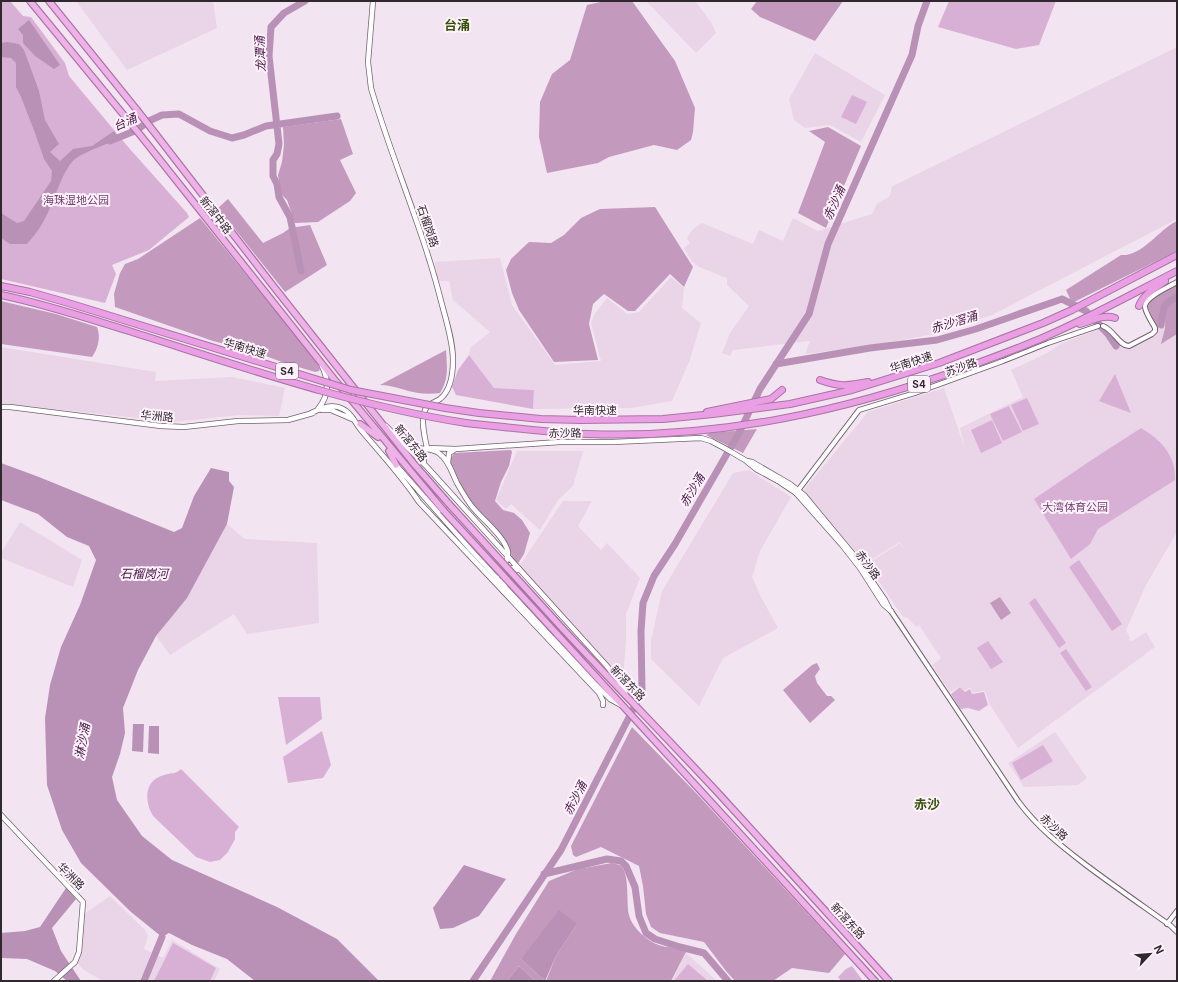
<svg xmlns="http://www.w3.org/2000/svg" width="1178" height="982" font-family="Inter,'Noto Sans SC',sans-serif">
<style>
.built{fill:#ead4e7}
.green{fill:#d9b0d5}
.forest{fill:#c39abe}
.water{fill:#ba91b6}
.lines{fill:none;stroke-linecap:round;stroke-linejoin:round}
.river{stroke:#ba91b6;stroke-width:7}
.tertiary-casing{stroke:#71636f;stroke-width:6}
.secondary-casing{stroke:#71636f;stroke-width:6}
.trunk-casing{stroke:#a975a4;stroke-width:8}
.motorway-casing{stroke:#a975a4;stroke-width:8}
.tertiary{stroke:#fff;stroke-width:4}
.secondary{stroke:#fff;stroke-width:4.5}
.trunk{stroke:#eeb2e8;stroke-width:5.5}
.motorway{stroke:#ea9ee3;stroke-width:6}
.trunk-bridge-casing{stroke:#a975a4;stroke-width:8;stroke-linecap:butt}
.motorway-bridge-casing{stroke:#a975a4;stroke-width:8;stroke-linecap:butt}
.trunk-bridge{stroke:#eeb2e8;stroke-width:5.5}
.motorway-bridge{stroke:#ea9ee3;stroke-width:6}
.labels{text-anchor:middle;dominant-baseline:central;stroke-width:4;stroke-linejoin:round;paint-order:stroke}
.shield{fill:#fff2fd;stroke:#6d656c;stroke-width:1}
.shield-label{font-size:10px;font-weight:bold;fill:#2f292e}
.park-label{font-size:11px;fill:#743f6f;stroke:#fff2fd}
.street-label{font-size:11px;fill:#2f292e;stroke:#fff2fd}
.water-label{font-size:12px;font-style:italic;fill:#491746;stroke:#fff2fd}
.quarter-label{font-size:13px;font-weight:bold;fill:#37530c;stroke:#fff2fd}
</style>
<rect width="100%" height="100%" fill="#f3e4f1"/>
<path class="built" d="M76,1H213L217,28L127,70Z
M646,1H695L711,22L716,33L696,53Z
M1177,47V219L992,315L934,334L875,345L805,354L810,341L733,350L730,356L722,353L730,333L749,306L727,285V278L699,267L692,262L684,248L690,243L687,238L693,229L702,223L753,244L759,230L783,241L793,218L818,231L872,214L877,204L890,196L892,187L893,186Z
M815,53L885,95L861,142L830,125L805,128L794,120L789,99Z
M500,258L512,305L555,365L601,361L591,323L595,313L607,298L627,314L639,312L671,277L684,288L682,308L701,323L689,362L672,401L631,408L533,409L534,390L494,388L469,355L470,348L490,332L453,300L449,281H437L435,262Z
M1177,284V532L1146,585L1126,630L1130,638L1128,640L1132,641L1146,632L1155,647L1018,748L990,705L985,691L972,693L971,687L964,691L960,686L950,692L932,665L941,658L919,625L916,627L908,618L903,617L867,564L900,543L906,551L900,542L866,563L803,491L868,412L944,388L965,449L956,459L965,449L960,428L1023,397L1011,370L1045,354L1061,344L1100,328L1108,330L1121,345L1125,347H1129L1153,336L1156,333V328L1146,308Z
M1,347L156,372L155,381L232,377L285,388L279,416L240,415L174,422L8,404L1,405Z
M517,451H583L573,486L558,500L540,530L511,504L506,509L496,500Z
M749,470L791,497L760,551L752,577L761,597L778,628L723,658L699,706L651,659V641L662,591L733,473Z
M563,501H592L578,526L601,550L607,543L640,578L626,614V640L623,680L520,565Z
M20,522L82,560L73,587L1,558V553Z
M227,524L245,539L317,543L319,623L247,634L234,614L170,655L156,636L187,596Z
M1055,732L1087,778L1078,785L1024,787L1008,763Z
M110,896L145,930L148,936L144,949L163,958L172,940L220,969L214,981H134L133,980L132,981H103L84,970L77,963L81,955L84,914Z
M686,953L717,981H672Z"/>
<path class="green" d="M1,1H10L23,16L31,17L65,63L69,76L129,148L187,213L189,217L149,250L112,265L116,274L105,303L1,279Z
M949,1H1056L1039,45L1016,49L938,27Z
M852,95L867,102L856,124L841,117Z
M469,355L494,388L534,390L533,409L456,395L452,387L458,370Z
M1115,374L1131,413L1099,401Z
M1027,398L1039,424L1023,431L1011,405Z
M1009,406L1022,432L1003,441L990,414Z
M992,420L1002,443L981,453L971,430Z
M1141,428C1161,440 1176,455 1175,480L1098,529L1090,544L1071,559L1034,499L1093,459Z
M1079,560L1122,624L1112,631L1069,567Z
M1035,598L1066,643L1059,648L1029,603Z
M988,641L1003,662L991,669L977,648Z
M1066,649L1092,687L1086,691L1060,653Z
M960,687L965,692L970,689L972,694L984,692L988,705L979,711L968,708L960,709L951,694Z
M278,697H320L322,719L286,745Z
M322,731L331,765L323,778L288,783L283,757Z
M1043,745L1053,761L1021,780L1012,763Z
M181,769L239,827L235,832V839L228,852L220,860L210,862L196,857L153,816C144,801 144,780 164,775C172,772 175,775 181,769Z
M173,943L216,968L210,981H154Z
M688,964L708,981H674Z
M852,966L863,981H841L838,977L846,969Z"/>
<path class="forest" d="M605,1H632L675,61L695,108L693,132L691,140L677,150L654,145L609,157L598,163L547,173L539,137L540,102L552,74L570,60L587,5Z
M757,1H843L815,41L760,17L751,9Z
M341,119L353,154L340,160L356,193L350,201L318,222L295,223L287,200L281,194L278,175L282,162L284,145L283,127Z
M828,127L861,146L826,228L798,213L825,142L809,131Z
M228,199L263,243L283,233L290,228L310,225L327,265L285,292L218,208Z
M655,207L693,267L684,287L670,274L635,311H628L604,294L593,304L589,324L598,360L554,362L519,310L512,293L506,270L511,259L529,242L551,243L564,235L581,218L600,209Z
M200,218L316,361L320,369L319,371L315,372L282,362L249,350L213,341L115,307L114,294L120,273L125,264L138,259Z
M1177,221V251L1072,303L1066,290L1121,255C1124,255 1128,255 1130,254C1149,248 1160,229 1177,221Z
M1177,284V294C1165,299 1159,305 1159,318C1159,322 1159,324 1157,328L1147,305C1152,295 1167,289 1177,284Z
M1177,299V334L1161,344C1162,339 1164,333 1165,328C1166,312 1159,308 1177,299Z
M1,301L56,314L97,327C101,337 98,349 92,357L1,344Z
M446,350C447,366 449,379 440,393C432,394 425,394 418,393C405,391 393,385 380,385Z
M757,429L743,453L706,435L710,433Z
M511,450L512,452L509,466L501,482L495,501L503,510L514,513L522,520L530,533L524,554L517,565L513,561L510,551L472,504L465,493L451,464V458L454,453Z
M1000,597L1011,613L1001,620L990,603Z
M817,663L820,669L815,676L817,683L827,696H831L835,700L810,723L783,690L812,665Z
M632,727L698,795L845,954L829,973L792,968L773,981H735L726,971L704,942L660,933L651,927L646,914L643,886L639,866L601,847L576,857L573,855L571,846Z
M612,863C615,864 619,864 621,866C630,874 626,904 629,915C632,928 649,943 662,946C671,948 678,947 686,952L671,981H546L556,956L577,924L521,959L545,981H535L519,966L507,981H490L516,934L549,881L578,869Z"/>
<path class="water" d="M29,20L60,65L54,69L35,56L23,43V35L18,29Z
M7,42L19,44L24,50L39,91L45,120L59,144L50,152L60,161L73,149L92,146L114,131L119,139C105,145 88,150 75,159C64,168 56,195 50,208C44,222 37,233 27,244H10L1,238V213L17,223L24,221L51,181L52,171L44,159L35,133L21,97L16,87V63L11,58L1,57V43Z
M1,463L39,477L174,532L182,528L194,496L211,468L229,472V481L234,487L227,524L187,598L156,636L138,670L123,708L125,733L120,754L112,777L117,800L142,836L172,860L277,907L337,939L379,981H255L227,959L192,945L169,933L162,937L131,912L81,863L62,830L47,785L45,718L50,685L61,647L80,605L96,560L89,546L67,537L38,514L1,500Z
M133,724H144L143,752L132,751Z
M149,726H159V754L148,753Z
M464,865L506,879L479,916L453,928L440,929L433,908Z
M66,888L76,899L52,928L61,951L81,981H67L55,971L27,959L1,958V933L25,931L40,927Z
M559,910L577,924L556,956L545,981L521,959Z
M519,966L535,981H507Z"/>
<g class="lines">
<path class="river" d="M110,141L137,130L149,121L162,115L179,114L210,131L232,138L244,135L266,126L337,116
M301,271L290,217L279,197L277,184L273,176V160L277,154L279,144L269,56L271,27L284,13L305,1
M1161,325C1163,308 1162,304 1177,297
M776,364L870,348L937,340L976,329L1062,299L1086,311L1108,334L1116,346
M544,874L607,859L621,861L626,866L635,887L639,916L646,933L655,939L680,947L704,953L728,981
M144,981L162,937
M473,981L561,850L642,692L641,631L643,603L654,576L675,544L739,433L760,389L809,314L828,244L912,55L918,26L927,1"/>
<g class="tertiary-casing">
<path id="tertiary" d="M1103,326C1114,330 1119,346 1129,346L1152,334L1155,331V328C1152,322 1146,314 1145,307C1144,297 1169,287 1177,282
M796,493L859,410L915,393L1003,361L1048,343L1098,326
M891,611L1018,801C1037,827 1061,846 1086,865C1114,886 1143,906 1171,926L1177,932
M1167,924L1177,911"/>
</g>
<g class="secondary-casing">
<path id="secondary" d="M373,1L368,62L371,88C392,160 423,229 441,301C446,320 453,341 453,360C453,374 450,391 440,399C436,402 430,403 427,407C419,416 425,438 427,448
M1,407H10L161,426L184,427L238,421L288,420L313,413
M318,409C329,396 329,381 322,366
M322,410H331L352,419
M311,413C322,408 332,403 343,409C352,413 355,423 361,430C381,454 402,476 419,502L599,693L603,701V705
M386,426L427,467L606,665L619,681L625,693
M408,445C419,451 430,446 440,454C449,461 452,473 457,483C461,490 465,497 470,504C480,518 504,535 508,552C509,559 503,568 500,575
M427,448L456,449L560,442H613L701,438L711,441L726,449L745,460L756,469L778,481L796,493L842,545L860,568L883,604L891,611
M747,461L752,462L790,484L804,495L857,559L885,600L889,608
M424,462L422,453L427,448
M448,463L449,453L454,450
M396,465L470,549L594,683L610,699L621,705
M505,586L503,579L506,571L512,568L518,570
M1,815L83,902L79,952L75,962L54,981"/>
</g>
<g class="trunk-casing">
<path id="trunk" d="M30,1L141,136L334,379L443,510
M49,1L137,110
M151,128L274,287L414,464L449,504
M360,424L378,437
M389,451L396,465
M562,628C614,684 668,739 720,795C777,857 833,919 889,981
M557,634L875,981"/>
</g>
<g class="motorway-casing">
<path id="motorway" d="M1139,306C1143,295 1155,288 1165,281
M1080,324C1091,321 1104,314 1115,318
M820,380C840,387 848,386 868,382
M707,412L771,399L782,390
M581,420L663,419L713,414L790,404L852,390L939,363L1043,323L1072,310L1177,255
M466,423C506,427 547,433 588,434C719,439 845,411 967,367C992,358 1016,349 1040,339C1087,319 1132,294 1177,271"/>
</g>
<use href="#tertiary" class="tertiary"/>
<use href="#secondary" class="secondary"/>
<use href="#trunk" class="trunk"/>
<use href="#motorway" class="motorway"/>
<g class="trunk-bridge-casing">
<path id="trunk-bridge" d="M137,110L151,128
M449,504L562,628
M443,510L557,634"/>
</g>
<g class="motorway-bridge-casing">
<path id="motorway-bridge" d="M1,286L30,292L65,302L351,390L445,408L479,413L541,419L581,420
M1,295C45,304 87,318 129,331C240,366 350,405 466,423"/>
</g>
<use href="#trunk-bridge" class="trunk-bridge"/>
<use href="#motorway-bridge" class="motorway-bridge"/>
</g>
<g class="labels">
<g class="shield">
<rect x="276" y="363" width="22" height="16" rx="3"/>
<rect x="908" y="376" width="22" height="16" rx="3"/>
</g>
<g class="shield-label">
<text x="287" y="371">S4</text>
<text x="919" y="384">S4</text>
</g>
<g class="park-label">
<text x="76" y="200">海珠湿地公园</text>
<text x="1075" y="507">大湾体育公园</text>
</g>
<g class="street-label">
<text transform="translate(216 215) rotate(52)">新滘中路</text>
<text transform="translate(428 226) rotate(71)">石榴岗路</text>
<text transform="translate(245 348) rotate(17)">华南快速</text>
<text transform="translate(911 362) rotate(-18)">华南快速</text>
<text transform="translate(961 367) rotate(-19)">苏沙路</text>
<text x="595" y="410">华南快速</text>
<text transform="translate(157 416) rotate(5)">华洲路</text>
<text transform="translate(565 433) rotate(-1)">赤沙路</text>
<text transform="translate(411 443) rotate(51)">新滘东路</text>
<text transform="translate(868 565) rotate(54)">赤沙路</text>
<text transform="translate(628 683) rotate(46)">新滘东路</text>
<text transform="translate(1054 827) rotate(43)">赤沙路</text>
<text transform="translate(71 876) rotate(45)">华洲路</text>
<text transform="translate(848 921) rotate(48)">新滘东路</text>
</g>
<g class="water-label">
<text transform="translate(260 54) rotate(-92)">龙潭涌</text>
<text transform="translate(125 122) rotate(-24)">台涌</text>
<text transform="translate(834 203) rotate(-66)">赤沙涌</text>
<text transform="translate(954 322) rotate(-17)">赤沙滘涌</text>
<text transform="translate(692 490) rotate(-59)">赤沙涌</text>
<text x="144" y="573">石榴岗河</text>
<text transform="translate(82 741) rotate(-79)">淋沙涌</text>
<text transform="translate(575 798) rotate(-63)">赤沙涌</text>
</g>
<g class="quarter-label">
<text x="457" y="25">台涌</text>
<text x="927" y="804">赤沙</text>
</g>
</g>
<rect width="1178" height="982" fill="none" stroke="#2f292e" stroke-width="4"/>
<g transform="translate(1150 954) rotate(64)" stroke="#fff2fd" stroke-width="3" paint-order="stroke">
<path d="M0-3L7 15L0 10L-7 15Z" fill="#2f292e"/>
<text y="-6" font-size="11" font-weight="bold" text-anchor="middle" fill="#2f292e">N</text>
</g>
</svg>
